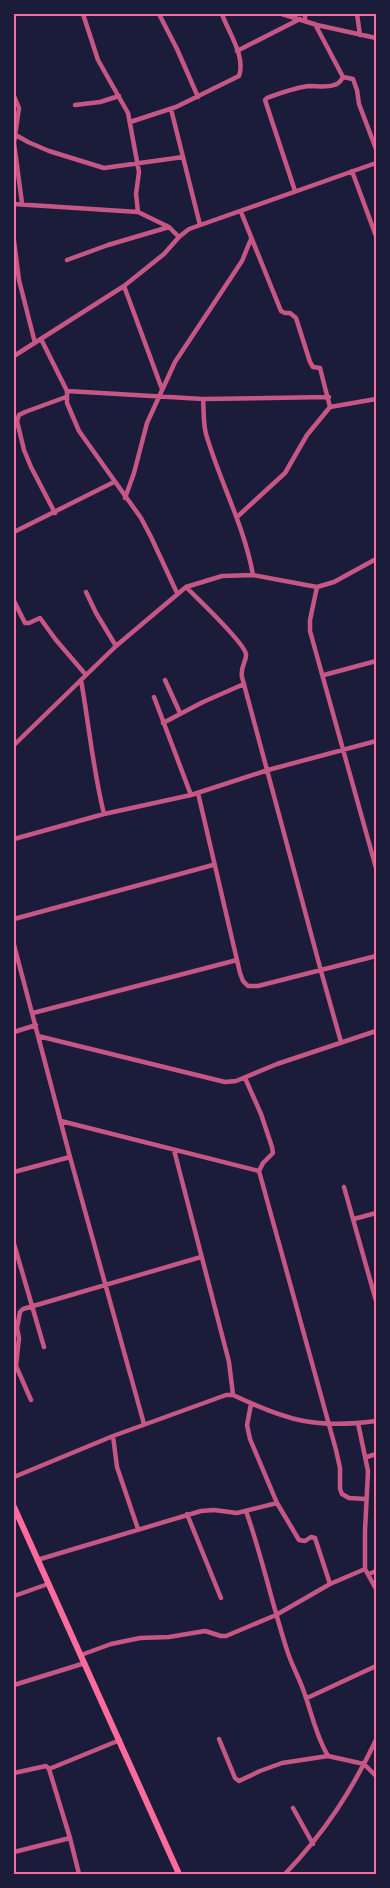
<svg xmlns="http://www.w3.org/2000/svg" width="390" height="1888" font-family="Literata,serif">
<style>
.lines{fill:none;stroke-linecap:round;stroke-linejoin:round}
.minor{stroke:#c65784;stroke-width:4.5}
.secondary{stroke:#ff6b9d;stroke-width:6}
.neatline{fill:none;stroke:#ff6b9d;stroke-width:2}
</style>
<rect width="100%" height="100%" fill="#1b1b3a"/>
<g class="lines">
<path class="minor" d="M83,14L98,60L128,113L139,172L136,194L138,212
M159,14L177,49L198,97
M282,14L317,25L376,38
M305,14V21
M357,14L360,35
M315,24L343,77
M237,51L300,19
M343,77L353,79L357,90L359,104L376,149
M14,96L19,108L14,143L22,203
M75,105L100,102L119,96
M171,109L200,225
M130,122L176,107L239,76C246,56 228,32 222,14
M14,134L28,142L49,151L104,168L183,157
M352,171L376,236
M295,191L265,100L267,98C281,93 296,87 310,86C318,86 326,88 334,85C339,84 341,81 343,77
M14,204L138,212L169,227L179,237
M241,212L281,311L285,313H290L296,318L310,362L313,367L320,368L330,407
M14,241L19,280L35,343
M67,260L108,245L169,227
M124,286L162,389
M41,339L67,391V403L79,431L141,518L151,537L177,593
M14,356L124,286L164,254L179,237L189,229L376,163
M67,391L203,399L329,397
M203,399C204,410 203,423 206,434C220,482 244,525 253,575
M125,498L134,473L147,423L175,362L242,261L251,239
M55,513L31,467L24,450L17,421L19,415L25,412L66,397
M237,517L285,473L307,435L330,407L376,399
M14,532L114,482
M186,587C197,598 244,642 246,654C247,661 240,666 242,677L321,971L341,1042
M317,587L310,620V631L376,868
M86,592L96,613L116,646
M14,601L25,623H29L40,618L56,640L86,675
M324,675L376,661
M81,680C89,725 93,770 104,814
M165,680L180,713
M154,697L191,795
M163,723L203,702L244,684
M14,745L116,646L186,587L222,576L253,575L317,587L334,582L376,559
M198,793L240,973L243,981L248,986H258L376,956
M14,839L104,814L191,795L268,770L376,741
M14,919L213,865
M14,945L70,1157L144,1424
M33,1013L237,960
M14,1032L36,1025
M38,1036L225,1082L236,1081L277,1064L376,1031
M245,1078L261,1114L272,1147L273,1153L263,1163L259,1171L336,1450L340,1468V1489L342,1494L349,1498L366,1499
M61,1121L259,1171
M174,1150L229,1362L233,1395
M14,1172L70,1157
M344,1187L376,1301
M354,1219L376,1213
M14,1244L44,1347
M31,1400L16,1366L19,1338L17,1328L20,1312L23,1309L201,1257
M251,1404L247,1425L250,1439L277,1503L299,1540L305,1541L311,1537L315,1538L330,1584
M358,1423L368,1471L365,1531V1569L376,1589
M113,1436L117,1467L138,1529
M367,1457L376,1454
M14,1477L113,1436L226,1395H233C288,1421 316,1429 376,1421
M246,1511C262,1556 272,1604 287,1650C291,1664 299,1677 304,1692C312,1714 316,1736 328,1756L364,1764L376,1776
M187,1514L221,1598
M37,1560L201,1511L214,1510L237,1513L277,1503
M369,1574L376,1571
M14,1596L48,1584
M81,1655L111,1644L140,1638L169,1637L205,1631L221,1636H226L276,1615L330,1584L365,1569
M14,1685L85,1663
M307,1698L376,1666
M219,1739L235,1778L239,1781L260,1771L282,1763L328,1756
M49,1769L120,1740
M14,1773L46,1766L49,1769L70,1838L14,1852
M293,1808L313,1844
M70,1838L79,1874
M285,1874C325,1832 351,1792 376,1740"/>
<path class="secondary" d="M14,1507L179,1874"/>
</g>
<rect width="390" height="1888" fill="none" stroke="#1b1b3a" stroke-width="30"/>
<rect x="15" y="15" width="360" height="1858" class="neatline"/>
</svg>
